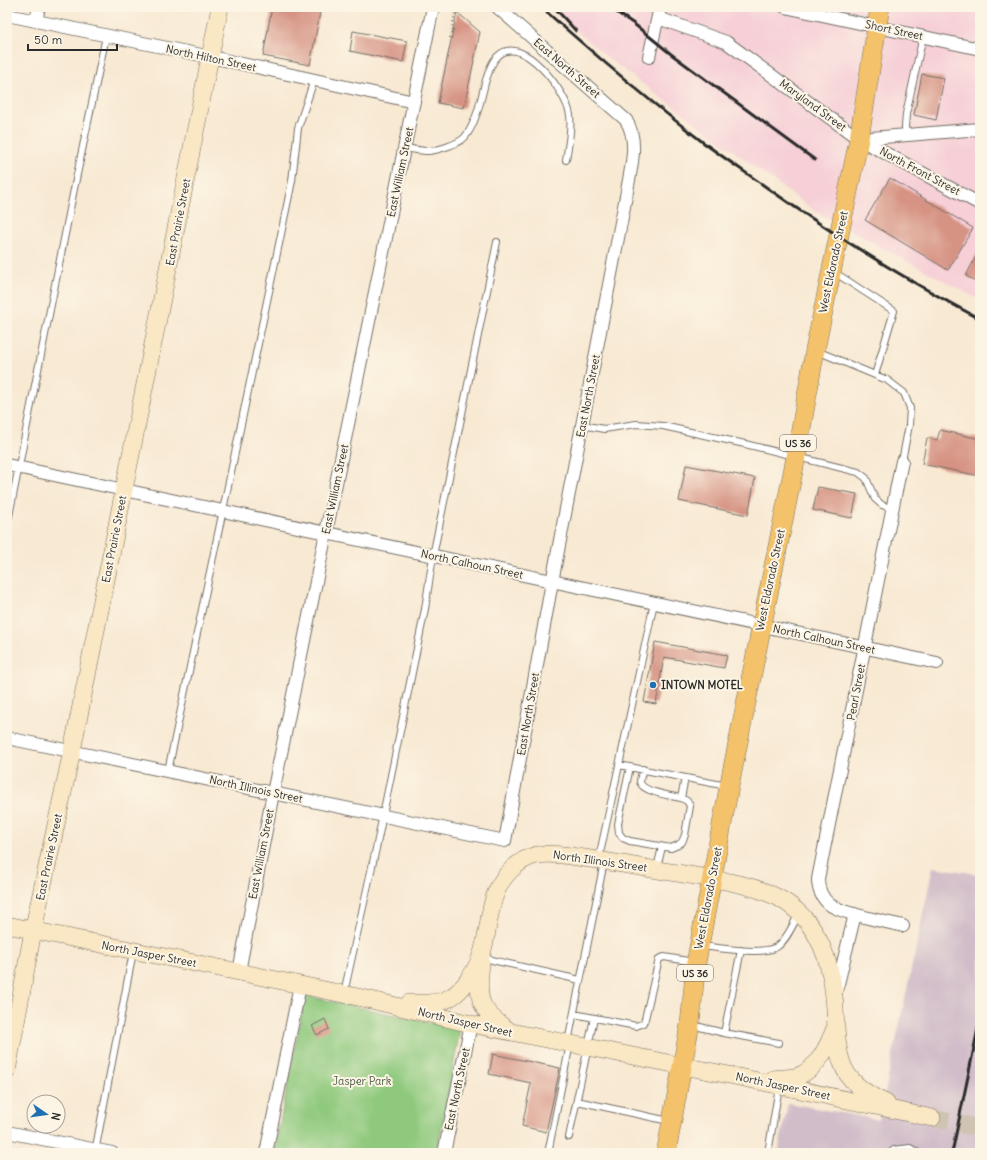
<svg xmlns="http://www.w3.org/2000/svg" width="987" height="1160" font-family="Delius,sans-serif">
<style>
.built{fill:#f6cfd7}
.industrial{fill:#d1bdc9}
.green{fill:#8ec97d;stroke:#5c7a54}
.building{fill:#d69383}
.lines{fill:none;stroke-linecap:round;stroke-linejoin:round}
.secondary-tunnel{stroke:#cfc3b1;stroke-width:17;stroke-dasharray:17 8;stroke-linecap:butt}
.lane-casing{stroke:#736e66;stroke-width:8}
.street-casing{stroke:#736e66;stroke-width:14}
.secondary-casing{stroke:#736e66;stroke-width:18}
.primary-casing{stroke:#736e66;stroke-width:20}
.path{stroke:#736e66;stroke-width:2;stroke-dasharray:1 3;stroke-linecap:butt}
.lane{stroke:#fff;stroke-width:6}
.street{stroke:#fff;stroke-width:12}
.secondary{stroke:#fae7c3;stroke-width:17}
.primary{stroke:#f3c26a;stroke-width:19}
.rail{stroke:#2b2b2b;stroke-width:3}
.poi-dot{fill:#1f6fb2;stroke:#fcf5e5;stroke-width:1.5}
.labels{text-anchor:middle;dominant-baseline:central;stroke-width:4;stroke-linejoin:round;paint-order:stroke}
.shield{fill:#fcf5e5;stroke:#6a6863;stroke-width:1}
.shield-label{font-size:10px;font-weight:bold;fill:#2b2b2b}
.street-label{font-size:11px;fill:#2b2b2b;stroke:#fcf5e5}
.poi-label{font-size:11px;font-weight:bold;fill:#2b2b2b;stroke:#fcf5e5;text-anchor:start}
.park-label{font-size:11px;fill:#495a44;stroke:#fcf5e5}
</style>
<rect width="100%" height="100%" fill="#fcf5e5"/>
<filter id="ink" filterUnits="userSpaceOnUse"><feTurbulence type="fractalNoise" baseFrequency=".025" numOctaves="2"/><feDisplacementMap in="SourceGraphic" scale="8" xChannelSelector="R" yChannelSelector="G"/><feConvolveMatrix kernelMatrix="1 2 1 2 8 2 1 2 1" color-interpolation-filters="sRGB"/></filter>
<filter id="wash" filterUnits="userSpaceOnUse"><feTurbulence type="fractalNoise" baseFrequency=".012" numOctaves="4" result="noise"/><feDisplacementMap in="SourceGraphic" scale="16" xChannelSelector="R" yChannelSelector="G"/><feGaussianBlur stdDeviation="0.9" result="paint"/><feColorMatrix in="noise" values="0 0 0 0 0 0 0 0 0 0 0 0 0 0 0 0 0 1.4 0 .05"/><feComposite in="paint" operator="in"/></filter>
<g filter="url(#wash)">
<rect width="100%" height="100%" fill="#f8e9d3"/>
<path class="built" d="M548,7H980V300L816,212L612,61Z"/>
<path class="industrial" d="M980,863V1153H778L788,1103L879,1120L933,867L978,874Z"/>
<path class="green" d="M307,996L455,1028L459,1030V1035L437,1153H274L304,1002Z"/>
<g id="blocks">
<path class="building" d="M272,7H321L310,65L263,56Z
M457,12L480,32L464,108L438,103Z
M353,31L407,41L403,62L350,51Z
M922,74L944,78L936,120L914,115Z
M890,178L973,228L948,270L865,220Z
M980,248V283L966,276Z
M940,430L980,439V476L922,464L927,438L937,440Z
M686,465L755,478L748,515L679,501Z
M818,487L857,494L852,518L813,510Z
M655,642L727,655L724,668L664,657L656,704L644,702Z
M325,1019L329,1029L317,1035L312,1026Z
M493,1054L560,1068L546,1132L522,1126L531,1083L489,1074Z"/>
</g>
</g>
<g filter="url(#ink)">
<use href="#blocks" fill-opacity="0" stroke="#736e66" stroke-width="1"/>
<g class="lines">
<path class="secondary-tunnel" d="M932,1118L980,1128"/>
<g class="lane-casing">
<path id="lane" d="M906,135L905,127L906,114L923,36
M405,148C412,149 421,151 429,151C438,150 459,144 465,137C476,124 481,99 485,83C488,74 491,62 498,56C522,32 567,93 570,115C572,130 568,146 566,160
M834,272L894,311L875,375
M817,351L887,380L904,393L910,408L909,425L902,461
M582,425L604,429L636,424L663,426L745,444L858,472L866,478L875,499L882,505L893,509
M7,526L74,189L106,36
M619,765L727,786
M630,767L618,824L619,833L623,838L630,841L671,848L678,845L682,842L685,835L690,806L687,801L681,798
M643,769C642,773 640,778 640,782C642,792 672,796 681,798L685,778
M168,771L279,244L292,181L298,128L314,80
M599,858L654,603
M657,868L662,847
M702,946C719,948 765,956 778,946C787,939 793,925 798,915
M483,957L492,960L580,980
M344,993L377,844L425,609L433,556L497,242
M574,1014L636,1026L644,1023L659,959L664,957L694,962
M692,1025L724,1033L741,950
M724,1033L779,1043
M568,1042L604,862
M577,1101L669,1121
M569,1137L594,1018
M95,1152L133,952
M548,1153L570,1044
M768,1153L779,1087
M890,1153L894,1150L910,1148L918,1153"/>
</g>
<g class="street-casing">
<path id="street" d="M785,7L980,49
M7,15L211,57L414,102
M658,18L726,42L859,139L980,129
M36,21L39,7
M649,57L660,7
M859,139L980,204
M902,461L818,879C818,889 821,897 829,904C839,913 887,922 903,926
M7,465L937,663
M7,738L505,841L552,582L627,191C631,167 639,141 626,120L497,7
M239,972L273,793L433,7
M836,992L855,914
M7,1132L112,1153
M266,1153L300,985
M444,1153L471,1024"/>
</g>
<g class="secondary-casing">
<path id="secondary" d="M7,925L239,972L367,999L471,1024L739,1077L932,1118
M481,962C478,998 476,1008 508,1030
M409,1003C420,1003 432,1004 442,1001C453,998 462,989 468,980C473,973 478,965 481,956C492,925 486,893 512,869C529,853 542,853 563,855C601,860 639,867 677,873C712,879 757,883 787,903C822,927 833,970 835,1009C836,1027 836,1047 842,1063C848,1082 868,1095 886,1103
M7,1071L33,931L72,751L220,7
M773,1079C780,1078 788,1078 795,1077C817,1071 828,1046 835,1028"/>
</g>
<g class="primary-casing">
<path id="primary" d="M666,1153L690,1024L696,963L729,787L796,457L815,350L859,139L880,7"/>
</g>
<path class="path" d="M450,38L456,7"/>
<use href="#lane" class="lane"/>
<use href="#street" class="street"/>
<use href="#secondary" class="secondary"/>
<use href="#primary" class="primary"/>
<path class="rail" d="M541,7C594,54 648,100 704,143C724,158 745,172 766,187C834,235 906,280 980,319
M554,7L576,31
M609,7L634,24L671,54L815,160
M952,1153L980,1019"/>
</g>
</g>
<circle class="poi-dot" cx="653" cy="685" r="4"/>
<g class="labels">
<g class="shield">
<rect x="780" y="435" width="36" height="16" rx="3"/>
<rect x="677" y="965" width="36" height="16" rx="3"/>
</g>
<g class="shield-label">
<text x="798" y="443">US 36</text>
<text x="695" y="973">US 36</text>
</g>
<g class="street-label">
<text transform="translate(894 30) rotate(12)">Short Street</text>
<text transform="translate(211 58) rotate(12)">North Hilton Street</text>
<text transform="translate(567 68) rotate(41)">East North Street</text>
<text transform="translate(813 105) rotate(36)">Maryland Street</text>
<text transform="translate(920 171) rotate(28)">North Front Street</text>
<text transform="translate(400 172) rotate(-78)">East William Street</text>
<text transform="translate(178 222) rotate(-79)">East Prairie Street</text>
<text transform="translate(833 262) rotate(-78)">West Eldorado Street</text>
<text transform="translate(588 396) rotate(-79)">East North Street</text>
<text transform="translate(335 489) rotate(-78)">East William Street</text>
<text transform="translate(114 539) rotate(-79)">East Prairie Street</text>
<text transform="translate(472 564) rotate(12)">North Calhoun Street</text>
<text transform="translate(770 580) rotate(-78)">West Eldorado Street</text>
<text transform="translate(824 639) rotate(12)">North Calhoun Street</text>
<text transform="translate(856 692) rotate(-79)">Pearl Street</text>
<text transform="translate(528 714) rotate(-80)">East North Street</text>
<text transform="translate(256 789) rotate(12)">North Illinois Street</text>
<text transform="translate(261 854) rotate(-79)">East William Street</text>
<text transform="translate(49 857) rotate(-78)">East Prairie Street</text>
<text transform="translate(600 861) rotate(8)">North Illinois Street</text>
<text transform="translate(708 898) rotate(-79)">West Eldorado Street</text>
<text transform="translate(149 954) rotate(11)">North Jasper Street</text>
<text transform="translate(465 1022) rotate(13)">North Jasper Street</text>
<text transform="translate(783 1086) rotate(12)">North Jasper Street</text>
<text transform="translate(457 1089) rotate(-78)">East North Street</text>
</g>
<g class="poi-label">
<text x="661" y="685">INTOWN MOTEL</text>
</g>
<g class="park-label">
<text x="362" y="1081">Jasper Park</text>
</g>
</g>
<rect width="987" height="1160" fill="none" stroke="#fcf5e5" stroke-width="24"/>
<g transform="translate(46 1114) rotate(103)"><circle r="19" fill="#fcf5e5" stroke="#a8a49b"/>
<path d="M0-3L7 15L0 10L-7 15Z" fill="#1f6fb2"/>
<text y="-6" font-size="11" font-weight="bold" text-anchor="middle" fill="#2b2b2b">N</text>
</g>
<path d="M28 44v6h89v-6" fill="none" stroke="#2b2b2b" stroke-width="2"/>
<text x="34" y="44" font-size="12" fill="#2b2b2b" stroke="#fcf5e5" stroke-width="3" paint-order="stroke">50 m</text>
</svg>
